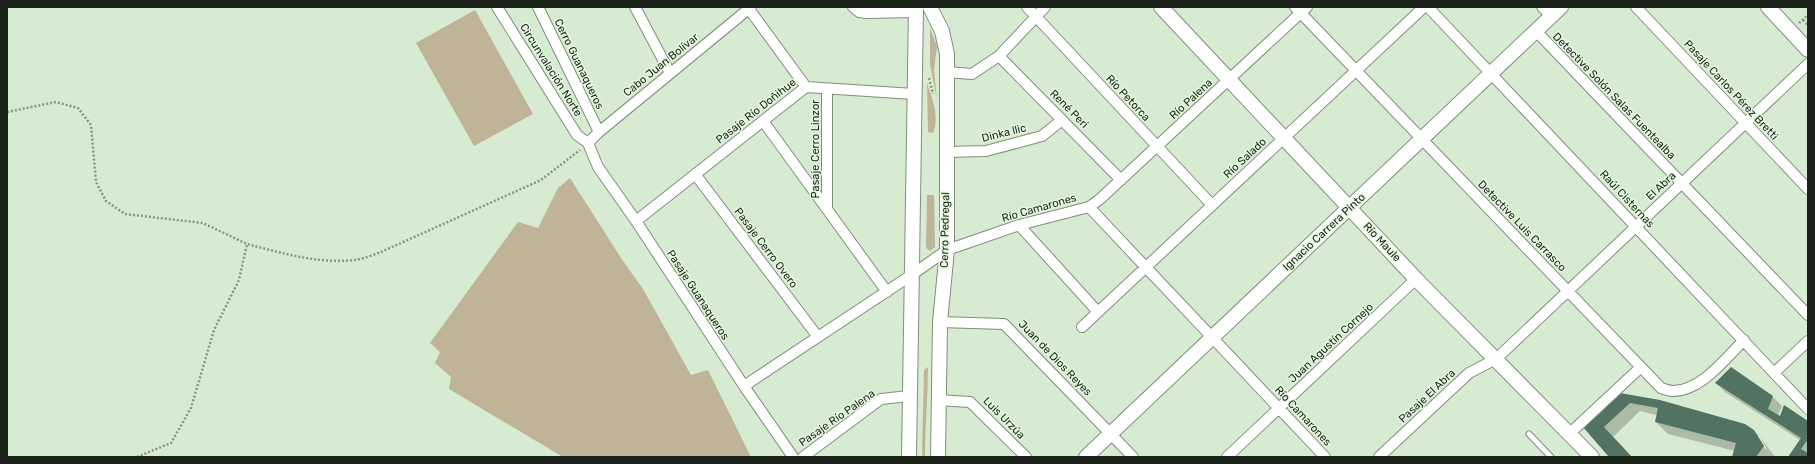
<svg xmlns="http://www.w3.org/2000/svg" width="1815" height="464" font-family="Rubik,sans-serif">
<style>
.green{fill:#bfb497}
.shadow{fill:#0003}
.building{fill:#527363}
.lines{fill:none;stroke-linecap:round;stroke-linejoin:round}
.lane-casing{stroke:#7f907a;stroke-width:7}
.street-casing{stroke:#7f907a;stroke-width:12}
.secondary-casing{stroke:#7f907a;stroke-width:16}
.path{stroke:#899785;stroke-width:2.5;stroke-dasharray:2 2;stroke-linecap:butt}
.lane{stroke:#fff;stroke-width:5}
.street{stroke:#fff;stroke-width:10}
.secondary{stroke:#fff;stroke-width:14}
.labels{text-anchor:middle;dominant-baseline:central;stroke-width:3;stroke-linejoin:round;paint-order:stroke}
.street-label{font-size:11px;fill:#1b2219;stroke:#e4f8df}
</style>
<rect width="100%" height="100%" fill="#d7ead2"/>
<path class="green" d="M475,10L533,114L474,146L416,43Z
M930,28L937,46L934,70L937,100L930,64Z
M927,83C932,98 940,117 933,133L928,132Z
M570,178L621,258L643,289L691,375L708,370L751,457H563L449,389L451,377L435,363L440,352L430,343L518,222L538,228L558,188Z
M927,195H934L935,247L930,251L927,249L926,246Z
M928,367C928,397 925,426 925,456L923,457L922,453L924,370Z"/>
<path class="shadow" d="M1716,383L1773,397L1782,406L1778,416L1808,422V457H1789L1800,440L1725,392Z
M1620,394L1754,431L1759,436H1757L1766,450L1767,449L1760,437L1775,457H1733L1735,451L1668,434L1656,422L1657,415L1640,411L1613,437L1631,457H1610L1589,434Z"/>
<path class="building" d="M1731,367L1773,396L1768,409L1780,416L1784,405L1808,421V443L1802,439L1806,442L1801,449L1808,453V457H1788L1801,438L1715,383Z
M1620,393L1660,400L1745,424L1754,430L1764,446L1756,457H1732L1736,443L1655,422L1658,408L1630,403L1604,427L1632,457H1609L1583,427Z"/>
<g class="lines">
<g class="lane-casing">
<path id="lane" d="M1529,434L1551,457"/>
</g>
<g class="street-casing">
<path id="street" d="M497,7L577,135L588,143
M538,7L599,132
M635,7L670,73
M853,7L859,12L866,13L916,12
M1027,7L1212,205
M1295,7L1661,388C1664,389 1669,391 1673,391C1701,391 1726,358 1744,340
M1428,7L1808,409
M1542,7L1551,16
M1636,7L1808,189
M749,9L806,87
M1536,31L1808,315
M999,56L1121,180
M947,72L972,74L999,56L1045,7
M763,121L887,292
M588,143L598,167L636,221L744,386L793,457
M588,143L599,132L751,7
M946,152L986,151L1042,136L1062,120
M695,174L818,337
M1089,207L1325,457
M827,209V89
M636,221L806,87L914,94
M1019,225L1098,312
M940,322L1004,324L1133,457
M1082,327L1424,7
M1774,373L1808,341
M744,386L913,274L947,250L1019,225L1089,207L1099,200L1307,7
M938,400L970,402L1026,457
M1569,434L1641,367
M803,457L881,399L909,396
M1227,457L1416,279
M1379,457L1469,373L1496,359L1808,64"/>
</g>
<g class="secondary-casing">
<path id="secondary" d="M930,7L942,31L947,54V250L940,322L938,457
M1161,7L1416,279L1592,457
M1768,7L1808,50
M909,457L916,7
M1086,457L1561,7"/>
</g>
<path class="path" d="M1803,20L1808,25
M1799,23L1808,15
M929,78L933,94
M7,112L56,102L78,108L91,125L96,182L106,201L125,214L203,223L247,244
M137,457L171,443L191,408L214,330L239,280L247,244C282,253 318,264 354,260C363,259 373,255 381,252L541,180L580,150"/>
<use href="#lane" class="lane"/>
<use href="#street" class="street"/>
<use href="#secondary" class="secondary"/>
</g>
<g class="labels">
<g class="street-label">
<text transform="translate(579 64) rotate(64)">Cerro Guanaqueros</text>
<text transform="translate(661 65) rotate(-39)">Cabo Juan Bolívar</text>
<text transform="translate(551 70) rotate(58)">Circunvalación Norte</text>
<text transform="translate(1731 90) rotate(47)">Pasaje Carlos Pérez Bretti</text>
<text transform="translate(1614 96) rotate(46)">Detective Solón Salas Fuentealba</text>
<text transform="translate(1128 98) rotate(47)">Río Petorca</text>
<text transform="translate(1191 99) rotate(-43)">Río Palena</text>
<text transform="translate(1069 109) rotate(45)">René Peri</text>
<text transform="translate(756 111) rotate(-38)">Pasaje Río Doñihue</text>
<text transform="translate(1004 133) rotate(-14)">Dinka llic</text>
<text transform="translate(815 149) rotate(-90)">Pasaje Cerro Linzor</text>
<text transform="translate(1245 158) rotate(-43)">Río Salado</text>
<text transform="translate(1661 186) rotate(-43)">El Abra</text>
<text transform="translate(1627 199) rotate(47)">Raúl Cisternas</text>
<text transform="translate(1039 208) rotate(-16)">Río Camarones</text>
<text transform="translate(1522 226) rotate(46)">Detective Luis Carrasco</text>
<text transform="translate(945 230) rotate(-89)">Cerro Pedregal</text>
<text transform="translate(1324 232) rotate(-43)">Ignacio Carrera Pinto</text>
<text transform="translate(1382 242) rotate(47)">Río Maule</text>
<text transform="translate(766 248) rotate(53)">Pasaje Cerro Overo</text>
<text transform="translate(698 295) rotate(57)">Pasaje Guanaqueros</text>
<text transform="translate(1331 343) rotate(-43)">Juan Agustín Cornejo</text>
<text transform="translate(1055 358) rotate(46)">Juan de Dios Reyes</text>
<text transform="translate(1427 396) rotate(-43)">Pasaje El Abra</text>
<text transform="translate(1303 416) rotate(47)">Río Camarones</text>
<text transform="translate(837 418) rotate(-35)">Pasaje Río Palena</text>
<text transform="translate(1004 418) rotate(45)">Luis Urzúa</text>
</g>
</g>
<rect width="1815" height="464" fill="none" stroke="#1b2219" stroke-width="16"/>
</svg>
